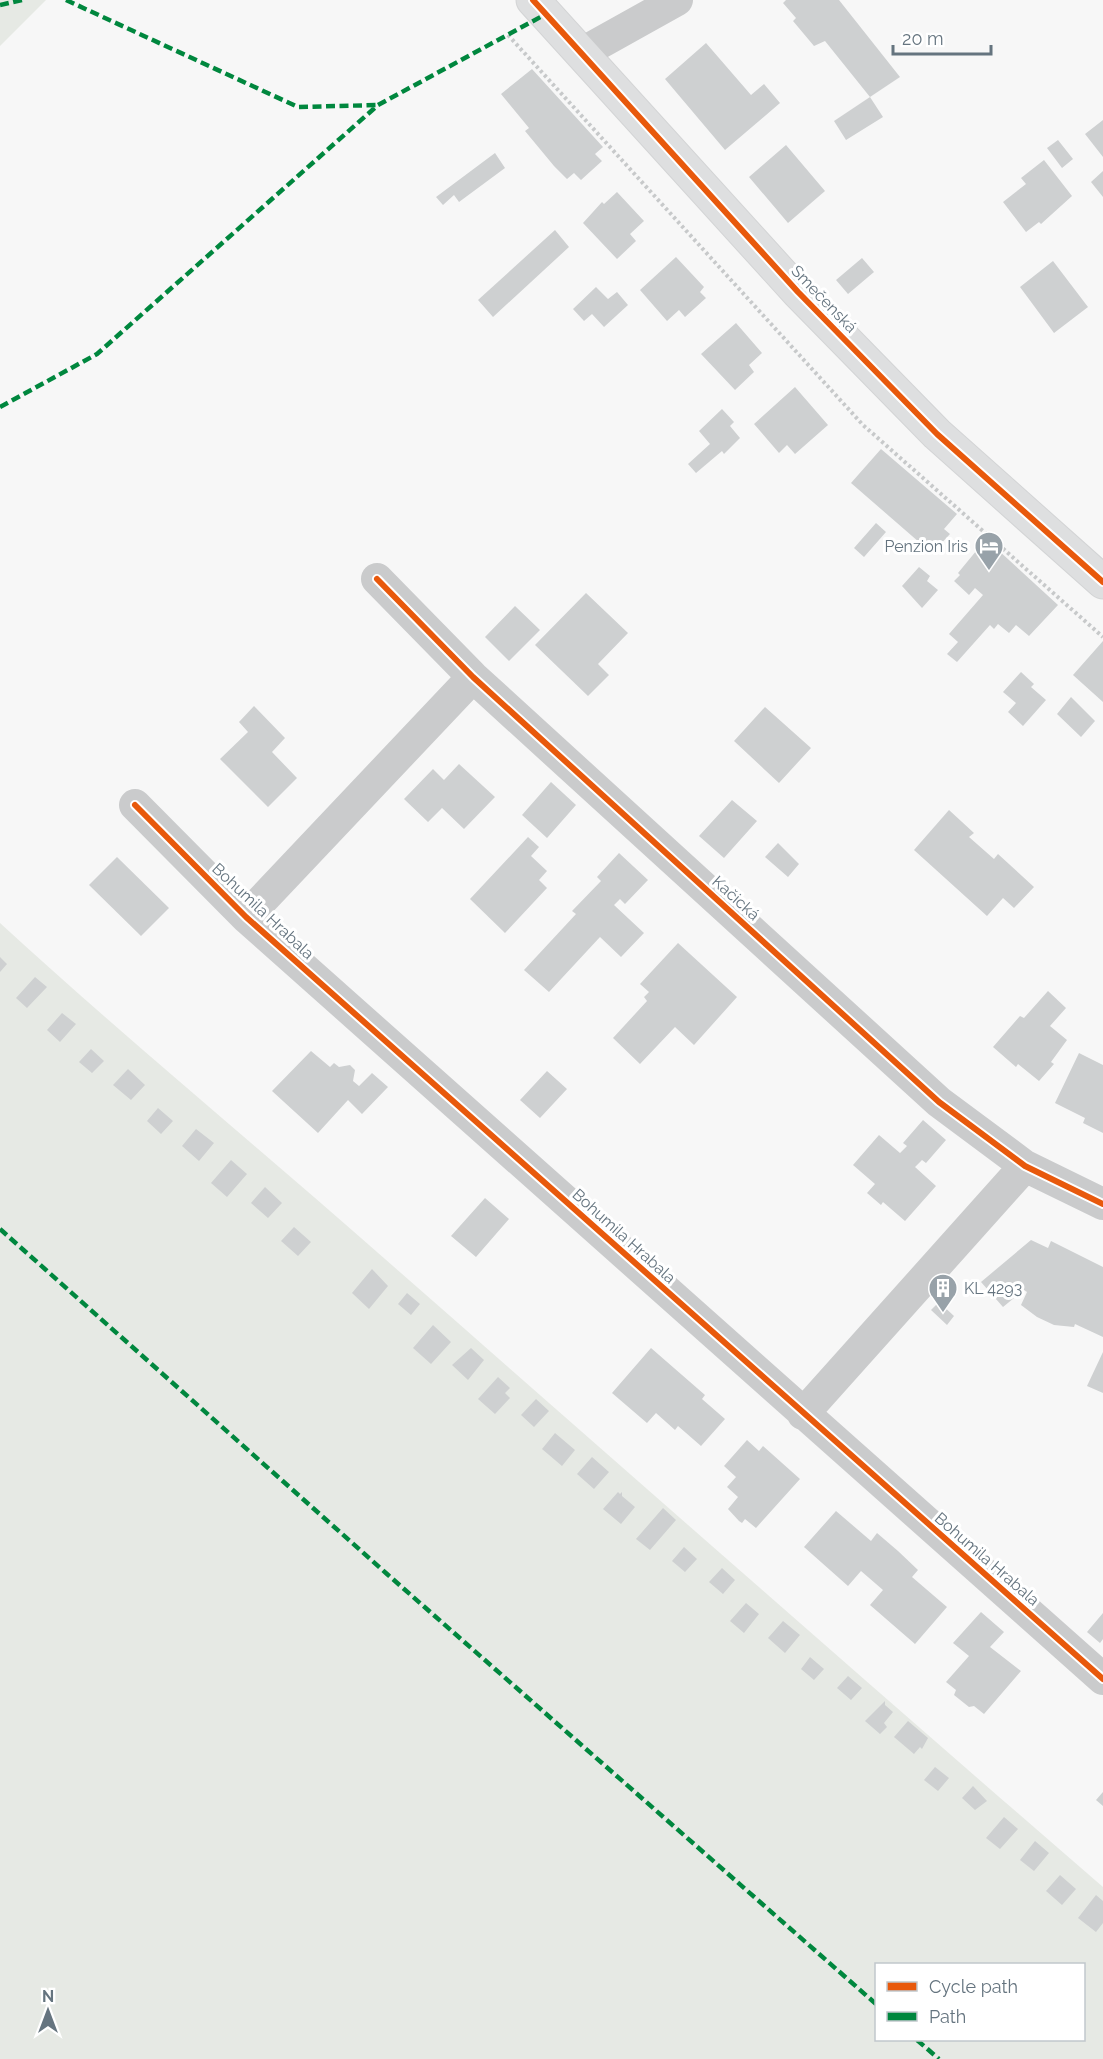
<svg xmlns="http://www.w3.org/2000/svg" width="1103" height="2059" font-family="Raleway,sans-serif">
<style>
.green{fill:#e6e9e4;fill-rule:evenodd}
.building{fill:#ced0d1}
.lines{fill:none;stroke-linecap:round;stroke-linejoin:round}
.secondary-casing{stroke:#d3d4d5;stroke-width:35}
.path{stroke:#c7c9ca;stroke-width:4;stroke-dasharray:3 3;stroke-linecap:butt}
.street{stroke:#cacbcc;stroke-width:32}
.secondary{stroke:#dedfe0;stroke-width:33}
.quiet{stroke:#00873e;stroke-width:4.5;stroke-dasharray:9 4.5;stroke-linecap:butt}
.cycleway-casing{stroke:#fff;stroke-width:10}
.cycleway{stroke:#e8590c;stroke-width:6}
.labels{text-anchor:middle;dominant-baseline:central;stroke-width:6;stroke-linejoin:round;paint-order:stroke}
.street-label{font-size:16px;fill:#65747f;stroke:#fff}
.poi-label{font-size:16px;fill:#65747f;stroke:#fff;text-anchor:end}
</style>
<rect width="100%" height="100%" fill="#f7f7f7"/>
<path class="green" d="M0,0H46L0,46Z
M0,923C123,1036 252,1142 377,1252C619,1464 860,1677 1103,1887V2059H0ZM876,1964H1084V2040H876Z"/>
<path class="building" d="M786,0H839L900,77L870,97L883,117L846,140L834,121L870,97L825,41L814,46L793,21L796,18L783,3Z
M706,43L751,95L764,84L780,103L725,150L665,79Z
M532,69L603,147L595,154L602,161L581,180L574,173L567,179L554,166L525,131L529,128L501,94Z
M1103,120V157L1085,134Z
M1058,140L1073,159L1062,168L1047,148Z
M786,145L825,191L788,223L749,177Z
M495,153L505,168L459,202L454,195L443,205L436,197Z
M1044,160L1072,196L1041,224L1039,222L1026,232L1003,202L1026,184L1021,178Z
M1103,171V197L1091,182Z
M617,192L644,221L630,234L636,241L617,259L583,223L602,202L604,204Z
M555,230L569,247L493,317L478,300Z
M676,257L704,287L700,292L706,298L685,317L679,310L667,321L640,290Z
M862,258L874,272L848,294L836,280Z
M1053,261L1088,307L1054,333L1020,287Z
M596,287L608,299L617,292L628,305L604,327L592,314L584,321L573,309Z
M736,323L762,353L749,365L754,372L735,390L701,354Z
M795,387L828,425L795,454L787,445L779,453L754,424Z
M722,409L734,422L730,426L740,438L724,454L722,451L696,473L688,464L710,444L699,431Z
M881,449L957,514L944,529L950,534L937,548L931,544L927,549L851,483Z
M876,523L886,532L864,557L854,548Z
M986,539L1058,605L1029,636L1016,625L1009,633L998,624L994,629L990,625L957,662L947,654L958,642L949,634L983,595L975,588L969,595L954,581L960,575L958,573Z
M919,567L930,576L927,581L938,590L922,608L902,586Z
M586,593L628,633L598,664L609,675L588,696L535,645Z
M515,606L540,630L509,661L485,637Z
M1103,641V702L1073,675Z
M1021,672L1034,684L1031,687L1046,700L1023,726L1008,712L1016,703L1003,692Z
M1071,697L1095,721L1081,737L1057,714Z
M254,706L285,738L272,752L297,778L268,807L220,759L248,732L239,722Z
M765,707L811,748L779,783L734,741Z
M459,764L495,797L464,829L442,808L428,822L404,799L433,769L444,780Z
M551,782L576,805L547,838L522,815Z
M732,800L757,821L724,858L699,836Z
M949,810L974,833L969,837L994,859L998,854L1034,887L1014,908L1003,898L987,916L914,850Z
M528,837L539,847L531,856L547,871L539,880L547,888L505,933L470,899Z
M778,843L799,864L788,877L765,857Z
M619,853L648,880L625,904L620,899L614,905L644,933L621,957L600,937L549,992L524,970L576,914L572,911L601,881L597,877Z
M117,857L169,908L141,936L89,885Z
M678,943L737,997L694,1045L675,1027L640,1064L613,1038L647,1001L644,997L649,992L640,984Z
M0,957L7,964L0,972Z
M35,977L47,987L27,1008L16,998Z
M1048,991L1066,1008L1050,1026L1067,1040L1051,1062L1054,1064L1039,1081L1018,1064L1016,1067L993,1047L1020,1016L1024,1018Z
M62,1013L76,1024L60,1042L47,1030Z
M91,1049L104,1061L92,1073L79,1062Z
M311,1051L330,1067L334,1063L339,1067L350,1065L355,1070L353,1081L359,1086L372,1073L388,1087L362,1114L348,1100L318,1133L272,1091Z
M1079,1053L1103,1065V1133L1083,1123L1085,1118L1055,1103Z
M128,1069L145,1085L131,1100L113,1085Z
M547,1071L567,1089L540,1118L520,1100Z
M158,1108L173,1121L161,1134L147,1121Z
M923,1120L946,1140L926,1163L922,1160L915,1167L936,1186L905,1221L883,1202L881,1205L867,1193L875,1184L853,1165L879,1135L900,1153L907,1146L903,1143Z
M196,1129L214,1143L199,1161L182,1146Z
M231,1160L247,1174L227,1197L211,1183Z
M265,1187L282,1203L268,1218L251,1203Z
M485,1198L509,1219L476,1257L451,1236Z
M294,1227L311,1242L298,1256L281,1241Z
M1031,1240L1048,1248L1051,1241L1103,1267V1337L1075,1324L1074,1327L1054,1325L1037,1317L1021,1305L1027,1292L1024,1290L1003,1307L981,1282Z
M372,1269L388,1286L369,1309L352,1293Z
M407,1293L420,1304L411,1315L398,1304Z
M939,1302L954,1316L947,1325L931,1310Z
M433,1325L451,1342L431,1364L413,1348Z
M471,1348L484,1360L468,1380L452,1365Z
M651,1348L705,1395L702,1399L725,1419L701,1446L678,1426L675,1430L656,1413L647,1423L612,1393Z
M1103,1352V1393L1087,1386Z
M498,1377L510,1388L505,1393L510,1398L495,1414L478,1399Z
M536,1399L549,1411L534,1427L521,1415Z
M555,1433L575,1450L562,1466L542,1449Z
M747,1440L759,1451L763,1446L800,1479L756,1528L745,1519L742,1523L739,1521L728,1509L738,1497L727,1487L736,1477L724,1466Z
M592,1457L609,1472L594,1489L577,1474Z
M618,1492L620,1494L622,1492V1496L635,1507L621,1524L603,1509Z
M663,1508L676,1520L650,1550L636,1539Z
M836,1511L871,1541L877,1533L898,1551L918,1570L912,1577L947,1607L915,1644L870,1605L883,1590L861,1571L848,1586L804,1547Z
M684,1547L697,1559L685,1572L672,1561Z
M722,1568L735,1580L723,1594L709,1582Z
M746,1603L759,1614L744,1633L730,1621Z
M981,1612L1004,1632L990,1647L1021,1671L984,1714L974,1706L969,1707L954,1695L956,1690L946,1682L969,1656L953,1643Z
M1103,1613V1639L1100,1643L1087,1632Z
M783,1621L800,1635L785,1653L768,1638Z
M810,1657L824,1669L814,1680L801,1669Z
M848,1676L862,1688L851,1700L837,1688Z
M885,1701V1705L893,1712L884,1723L887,1727L880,1734L865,1721Z
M908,1721L928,1738L922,1749L920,1747L914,1754L894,1737Z
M935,1767L949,1778L938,1791L924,1780Z
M973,1786L987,1801L975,1810L962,1798Z
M1103,1792V1806L1096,1800Z
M1004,1817L1018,1829L1000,1849L986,1838Z
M1035,1841L1049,1853L1034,1871L1020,1860Z
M1060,1875L1076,1889L1062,1905L1046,1891Z
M1096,1895L1103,1901V1923L1096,1932L1078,1918Z"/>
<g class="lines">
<g class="secondary-casing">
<path id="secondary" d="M533,0L798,292L937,434L1103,582"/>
</g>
<path class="path" d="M508,35L863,425L1103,637"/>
<path class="street" d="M582,53L677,0
M377,579L473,677L939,1102L1025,1166L1103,1204
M135,805L246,917L1103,1679
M246,917L473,677
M803,1414L1025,1166"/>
<use href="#secondary" class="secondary"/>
<path class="quiet" d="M66,0L298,107L378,105
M0,5L22,0
M0,407L97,354L378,105L546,14
M0,1229L387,1574L876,2004
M917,2040L939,2059"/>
<g class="cycleway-casing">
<path id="cycleway" d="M533,0L798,292L937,434L1103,582
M377,579L473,677L939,1102L1025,1166L1103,1204
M135,805L246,917L1103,1679"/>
</g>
<use href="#cycleway" class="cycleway"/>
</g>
<defs>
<g id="hotel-pin" transform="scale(1.5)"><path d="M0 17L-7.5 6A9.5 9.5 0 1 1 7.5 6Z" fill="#98a2a9" stroke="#fff"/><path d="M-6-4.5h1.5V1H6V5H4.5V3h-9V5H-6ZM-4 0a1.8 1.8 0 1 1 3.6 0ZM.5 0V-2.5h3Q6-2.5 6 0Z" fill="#fff"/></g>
<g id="building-pin" transform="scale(1.5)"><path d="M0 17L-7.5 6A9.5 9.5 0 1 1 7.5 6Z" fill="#98a2a9" stroke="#fff"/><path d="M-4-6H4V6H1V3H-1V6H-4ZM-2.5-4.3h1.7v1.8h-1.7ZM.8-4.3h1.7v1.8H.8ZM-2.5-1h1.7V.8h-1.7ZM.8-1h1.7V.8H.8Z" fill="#fff"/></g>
</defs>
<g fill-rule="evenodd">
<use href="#hotel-pin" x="989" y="546"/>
<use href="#building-pin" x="943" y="1288"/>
</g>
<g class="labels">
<g class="street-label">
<text transform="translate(824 299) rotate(46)">Smečenská</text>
<text transform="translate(736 898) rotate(42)">Kačická</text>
<text transform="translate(263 911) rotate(43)">Bohumila Hrabala</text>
<text transform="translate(624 1236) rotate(42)">Bohumila Hrabala</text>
<text transform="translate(987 1559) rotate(41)">Bohumila Hrabala</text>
</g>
<g class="poi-label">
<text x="968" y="546">Penzion Iris</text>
<text x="964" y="1288" text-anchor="start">KL 4293</text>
</g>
</g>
<rect x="875" y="1963" width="210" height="78" fill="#ffffff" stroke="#c1c7cc" stroke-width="1.5"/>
<rect x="887" y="1982" width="30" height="9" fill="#e8590c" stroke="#c1c7cc" stroke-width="1.5"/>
<text x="929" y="1993" font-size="18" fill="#65747f">Cycle path</text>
<rect x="887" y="2012" width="30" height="9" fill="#00873e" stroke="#c1c7cc" stroke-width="1.5"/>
<text x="929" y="2023" font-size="18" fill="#65747f">Path</text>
<g transform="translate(48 2011)" stroke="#ffffff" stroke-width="4.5" paint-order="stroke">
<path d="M0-4.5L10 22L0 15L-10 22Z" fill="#65747f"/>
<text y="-9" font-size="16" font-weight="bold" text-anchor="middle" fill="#65747f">N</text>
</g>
<path d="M893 45v9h98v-9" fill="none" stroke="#65747f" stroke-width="3"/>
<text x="902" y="45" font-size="18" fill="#65747f" stroke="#ffffff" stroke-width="4.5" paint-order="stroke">20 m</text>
</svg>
